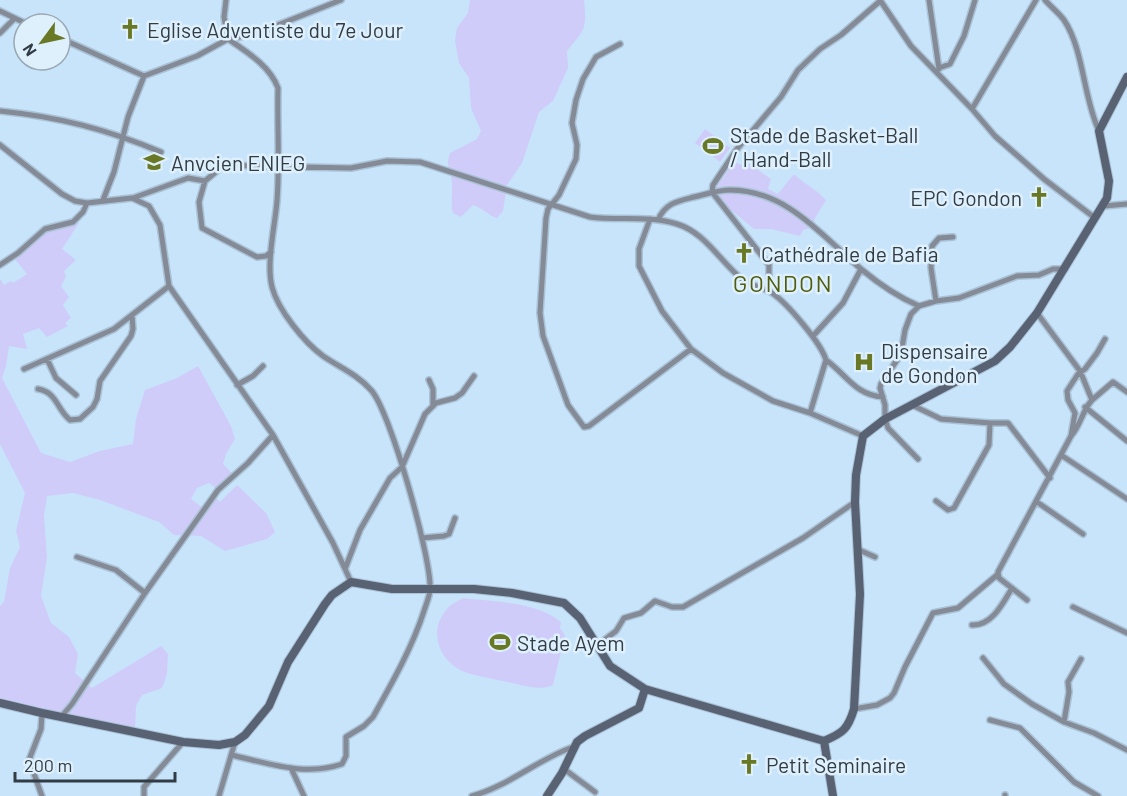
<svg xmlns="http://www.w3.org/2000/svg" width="1127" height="796" font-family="Barlow,sans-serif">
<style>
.green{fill:#cfccfa}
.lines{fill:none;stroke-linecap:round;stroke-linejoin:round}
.street-casing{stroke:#aac2d6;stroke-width:8}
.secondary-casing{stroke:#aac2d6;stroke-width:10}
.street{stroke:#848a96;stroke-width:5}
.secondary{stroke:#596272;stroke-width:8}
.labels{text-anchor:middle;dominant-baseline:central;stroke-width:5;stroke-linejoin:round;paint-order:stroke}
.poi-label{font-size:21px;fill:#313c45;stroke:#dff0fd;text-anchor:start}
.quarter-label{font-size:24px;letter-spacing:1.5px;fill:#505d0e;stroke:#dff0fd}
</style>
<rect width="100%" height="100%" fill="#c8e4fa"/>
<path class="green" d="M470,0H584C587,29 585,29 567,51L568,68L553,101L539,112L522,163L507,185L503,211L497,218C487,215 483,208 473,205L461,217L453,213C450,202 453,194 452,183C451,170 445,167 450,153L477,139L481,131L471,108L469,78L459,63L455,41L457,28L468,13Z
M705,129L730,148L720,162L695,143Z
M731,160L741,165L744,161L747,162L771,179L768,189L778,194L793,175H795C806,185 815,188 826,200L815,218L813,227L803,230L800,236L771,229H754L713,195C719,179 728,177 731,160Z
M77,221L79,223L62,249L76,260L64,271L66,276L61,286L69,297L63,305L71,318L65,323L68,326L47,337L39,328L23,334L27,349L9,346L6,366L2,378L41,453L70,462L100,451L133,444L136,419L145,390L177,378L198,366L231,426L235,439L226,454L223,464L234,475L218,490L209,483L197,488L191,499L203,508L215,497L220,502L237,485L266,513L275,532L267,539L225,551L201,536L174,535L159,522L100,500L73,493L47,496L44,516L47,557L41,596L51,623L69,637L78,654L75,673L92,688L161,646L168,654L167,674L162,688L142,695L136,706L135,730L28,705L8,704L0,701V606L4,602L10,568L20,547L16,531L25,493L0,444V279L4,285L11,281L13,283L27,274L14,258L43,233L53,228H63Z
M463,598C494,602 536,601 561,622L560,628L565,635L553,685C539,692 518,684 503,681C490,678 474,676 462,671C438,659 428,630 447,609C451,604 458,601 463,598Z"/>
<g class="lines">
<g class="street-casing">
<path id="street" d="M226,0L224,17L228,39C247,52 270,66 278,88C277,125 280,164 277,201C275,226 266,263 272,287C278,310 304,342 323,356C339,367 358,375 371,390C390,410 432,560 430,589C430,596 426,604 424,611C412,648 392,683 373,717L364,726L346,737V756L342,764C305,777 268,763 231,755
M880,0L911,46L972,109L995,136L1044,179L1095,218
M929,0L939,69
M1045,0C1051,7 1059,13 1064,20C1084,50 1083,97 1099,131
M0,11L27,24
M0,33L14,19
M60,38L144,76
M620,44L596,57L583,79L576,100L572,123L577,145L576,159L559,195L548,209L546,218L540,313L543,336L568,405L584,427L589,426L691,349
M939,68L950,64L964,36L975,0
M972,109L1036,0
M0,111C59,117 106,129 161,152
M0,145L62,194L75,201L87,203L132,198L149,206L160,225L169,286L273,435L333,543L351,582
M133,198L188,178L205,181
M103,200L114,172L128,117L144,76L197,56L228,39L255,34L341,0
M1104,206L1127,204
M650,219L639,249V266L662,311L691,349L723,373L773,401L810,413
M658,220C665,203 678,201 694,197C707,194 718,190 730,190C787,190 822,236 861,269C879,284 898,297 919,306L936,301L959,298L1017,276L1039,275L1053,269H1065
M271,252L266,256L257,257L202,228L199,202L205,181L223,166L229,164L248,166L351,168L387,161L420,162L590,217C619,221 649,215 677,224C706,233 720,262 743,280C752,286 763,287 772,293C787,303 821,343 826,360L810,413L863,436
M0,265L18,253L45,229L73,222L83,212L87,203
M769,291V265L712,192L713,185L737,149L781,97L798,70L820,49L841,35L880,1
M936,301L931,268L932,246L939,238L953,237
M813,336L843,303L861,269
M47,359L56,378L76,395
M826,360C847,375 855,395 883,397
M24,369L114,329L169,286
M429,380L433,389V406
M237,385L253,376L263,366
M38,389C57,392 57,410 70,420L80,419L93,407L97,399L100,381L131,336L133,329L132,315
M1092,400L1113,382L1127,392
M912,405L941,419L990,423H1008L1050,478
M1085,407L1127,441
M1071,436L1075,413L1068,400L1067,391L1078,374L1085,369L1097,353L1105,339
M1061,455L1127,499
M918,459L888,428L885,419V405L880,388L881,384L901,354L905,330L911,314L919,306
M936,501L948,510L954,508L989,445L990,423
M1037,502L1083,534
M422,538L444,536L449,534L455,518
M857,549L875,557
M77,557L116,570L145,593
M345,569L360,530L390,478L402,467L425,414L436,403L455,398L462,393L474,376
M1027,600L999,578L998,572L1071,436C1081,425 1082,411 1092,400L1080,371L1037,313
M1073,607L1127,633
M972,625C992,626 1003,603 1012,588
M598,645L616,631L624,618L641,613L655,601L672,607H683L803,538L855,502
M983,658L1004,684L1032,704L1064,722L1094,733L1127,750
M854,709L877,705L890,698L894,693L905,667L933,613L958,608L997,575
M61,717L72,704L145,593L218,490L248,463L273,435
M990,720L1020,728L1074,782L1098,796
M1064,722L1069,692L1068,682L1081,659
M291,768L304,796
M564,769L595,792
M1005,795V796
M42,796L29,760L41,729L42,713
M144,796V787L183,742
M219,796L235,742
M472,796C509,786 538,759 573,747"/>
</g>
<g class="secondary-casing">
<path id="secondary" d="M0,703L42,713L183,742L219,745L235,742L245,735L269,706L288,662L325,604L332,595L351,582L392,589H474L512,593L564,603L580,618L610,666L645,689L824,741C843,733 848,729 854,709L860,594L855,502L856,475L863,436L885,419L995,361L1010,347L1037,313L1107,198L1109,181L1099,131L1127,77
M824,741L833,796
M547,796L562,773L577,742L585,736L639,708L645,689"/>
</g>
<use href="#street" class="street"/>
<use href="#secondary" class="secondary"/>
</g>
<defs>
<g id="church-bare" transform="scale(1.62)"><path d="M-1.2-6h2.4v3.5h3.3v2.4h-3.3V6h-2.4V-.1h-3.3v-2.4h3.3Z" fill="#697825" stroke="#dff0fd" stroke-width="2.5" paint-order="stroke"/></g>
<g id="stadium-bare" transform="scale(1.62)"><path d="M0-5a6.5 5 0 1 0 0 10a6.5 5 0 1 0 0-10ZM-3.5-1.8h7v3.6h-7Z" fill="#697825" stroke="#dff0fd" stroke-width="2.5" paint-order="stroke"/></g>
<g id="university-bare" transform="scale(1.62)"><path d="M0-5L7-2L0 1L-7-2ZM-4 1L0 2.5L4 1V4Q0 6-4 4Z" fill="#697825" stroke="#dff0fd" stroke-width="2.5" paint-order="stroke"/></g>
<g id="hospital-bare" transform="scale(1.62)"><path d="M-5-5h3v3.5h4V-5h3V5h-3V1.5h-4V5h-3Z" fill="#697825" stroke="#dff0fd" stroke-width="2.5" paint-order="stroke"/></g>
</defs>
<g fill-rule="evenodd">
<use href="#church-bare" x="130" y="29"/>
<use href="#stadium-bare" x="713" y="146"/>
<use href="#university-bare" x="154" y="162"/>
<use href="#church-bare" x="1039" y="197"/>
<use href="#church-bare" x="744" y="253"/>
<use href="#hospital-bare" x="864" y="362"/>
<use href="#stadium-bare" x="500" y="642"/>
<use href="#church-bare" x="749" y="764"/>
</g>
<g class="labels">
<g class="poi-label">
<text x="147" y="29">Eglise Adventiste du 7e Jour</text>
<text x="730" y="134">Stade de Basket-Ball<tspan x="730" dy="24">/ Hand-Ball</tspan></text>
<text x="171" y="162">Anvcien ENIEG</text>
<text x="1022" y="197" text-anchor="end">EPC Gondon</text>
<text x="761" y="253">Cathédrale de Bafia</text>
<text x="881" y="350">Dispensaire<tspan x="881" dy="24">de Gondon</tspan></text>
<text x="517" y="642">Stade Ayem</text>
<text x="766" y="764">Petit Seminaire</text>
</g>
<g class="quarter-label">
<text x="783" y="282">GONDON</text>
</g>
</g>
<g transform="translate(42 42) rotate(237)"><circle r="28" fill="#dff0fd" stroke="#99a8b3" stroke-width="1.5"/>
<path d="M0-4.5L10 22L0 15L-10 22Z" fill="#697825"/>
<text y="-9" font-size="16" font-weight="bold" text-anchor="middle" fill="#313c45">N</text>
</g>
<path d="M15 772v9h160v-9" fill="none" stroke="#313c45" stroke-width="3"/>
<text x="24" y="772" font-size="18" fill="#313c45" stroke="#dff0fd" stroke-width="4.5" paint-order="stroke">200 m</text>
</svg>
